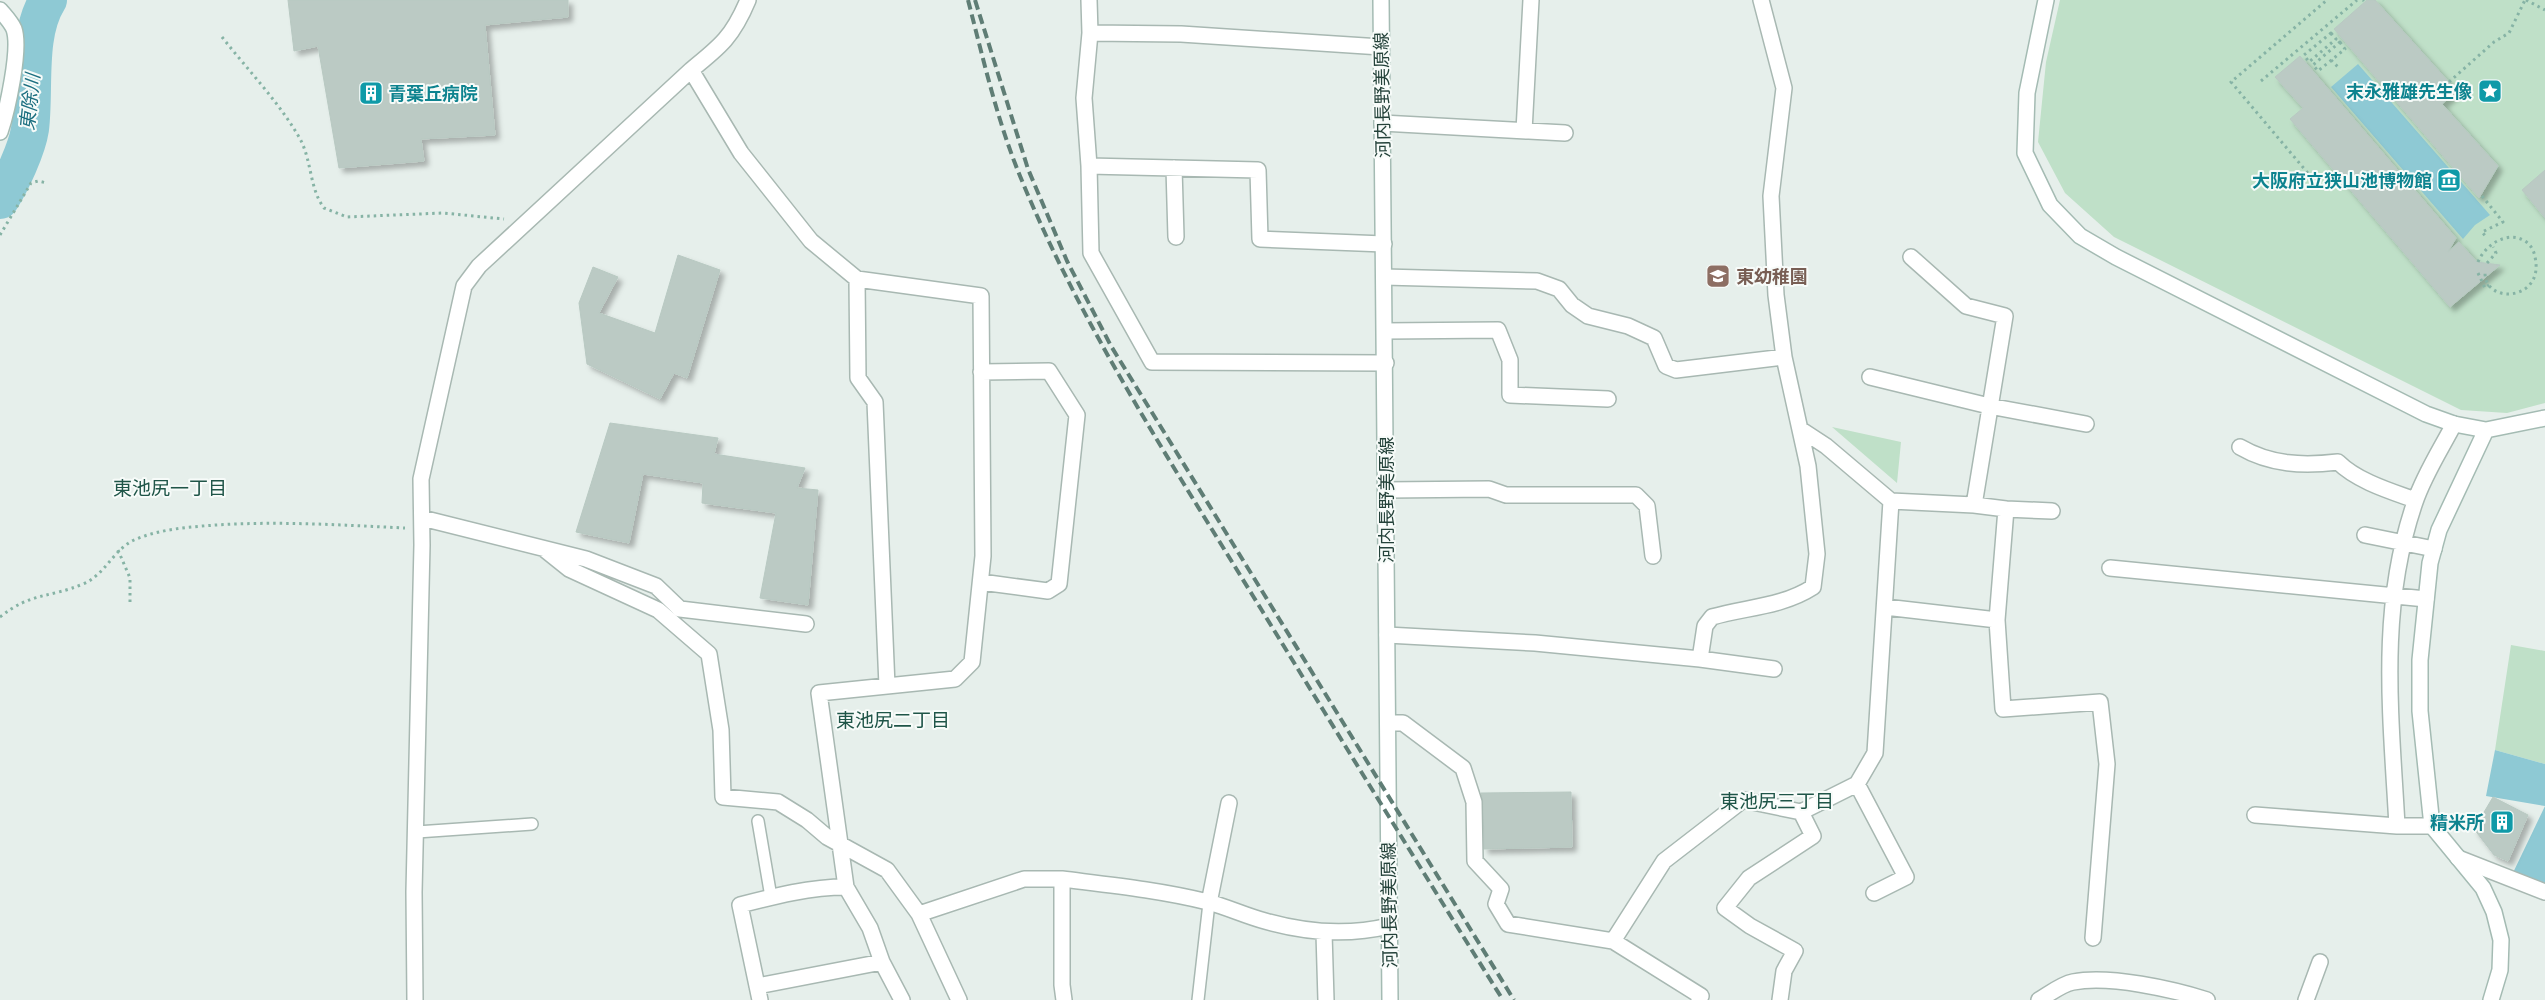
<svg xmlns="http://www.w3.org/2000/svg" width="2545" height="1000" font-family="'Space Grotesk','Noto Sans JP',sans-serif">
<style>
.green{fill:#bfe0c8}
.water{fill:#8ec9d4}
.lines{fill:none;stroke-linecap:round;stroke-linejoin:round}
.river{stroke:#8ec9d4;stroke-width:38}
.building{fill:#bbcac4;stroke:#b8c9c2;filter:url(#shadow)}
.lane-casing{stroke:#a8b8b2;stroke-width:14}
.street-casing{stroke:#a8b8b2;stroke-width:18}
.secondary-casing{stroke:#a4bbb3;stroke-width:18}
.path{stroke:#86b3a5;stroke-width:3;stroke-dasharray:2.5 4;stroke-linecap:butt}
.lane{stroke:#fff;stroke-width:11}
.street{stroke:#fff;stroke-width:15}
.secondary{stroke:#fff;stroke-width:15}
.rail{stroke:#5f7d75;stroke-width:4;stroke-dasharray:10 5;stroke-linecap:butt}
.labels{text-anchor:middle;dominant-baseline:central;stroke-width:4;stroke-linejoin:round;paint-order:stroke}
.culture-label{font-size:18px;font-weight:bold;fill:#0d838f;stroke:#f7fbf9;text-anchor:end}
.street-label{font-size:18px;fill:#24423a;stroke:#f7fbf9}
.education-label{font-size:18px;font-weight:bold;fill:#785e54;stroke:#f7fbf9;text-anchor:start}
.water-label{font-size:19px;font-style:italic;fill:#1c6f80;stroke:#f7fbf9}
.neighbourhood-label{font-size:19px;fill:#1f5548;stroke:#f7fbf9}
</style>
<defs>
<filter id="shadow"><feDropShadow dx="4.5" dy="4.5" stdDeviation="2.5" flood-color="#0004"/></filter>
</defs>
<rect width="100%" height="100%" fill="#e6efeb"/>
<path class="green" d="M2060,0H2545V403L2507,413L2461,410L2114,237L2065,193L2038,142L2046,62Z
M1832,427L1901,442L1897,483Z
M2511,645L2545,651V764L2495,750Z"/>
<path class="water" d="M2358,64L2490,215L2475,225L2463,239L2331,87Z
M2495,750L2545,764V806L2486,796Z
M2545,806V891L2510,879Z"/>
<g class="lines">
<path class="river" d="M0,200C11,183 27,149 30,129C35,89 26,35 48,0"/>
</g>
<path class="building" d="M288,0H568V17L485,25L495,135L421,139L424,161L339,168L318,46L294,51Z
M2367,0H2375L2457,91L2442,104L2498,166L2479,198L2334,29Z
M2300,56L2456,238L2448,252L2459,242L2477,262L2500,265L2450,307L2290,119L2303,108L2275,77Z
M2545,170V218L2522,190Z
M678,255L720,270L687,378L674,373L660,399L587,364L579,303L593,267L618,277L599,313L655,333Z
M610,423L718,438L714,454L805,468L797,488L818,490L808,605L760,598L776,513L702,503L703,483L643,474L629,543L576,532Z
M1571,792L1572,847L1484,849L1483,802L1481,793Z
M2493,797L2528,815L2508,861L2494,855L2474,829Z"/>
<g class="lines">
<g class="lane-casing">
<path id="lane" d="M758,821L771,897
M417,832L532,824
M1198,1000L1209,903"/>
</g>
<g class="street-casing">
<path id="street" d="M1089,0L1090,33L1084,98L1089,166L1091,253L1152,362L1386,363
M1090,33L1181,34L1381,47
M691,70L741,153L811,241L857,279L981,296L983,556L972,662L955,679L819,693L846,887
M1382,123L1565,133
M1524,131L1531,0
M1089,166L1258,170L1260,239L1384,244
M1174,168L1176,237
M1911,257L1966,306L2005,316L1974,505L2006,509
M1384,277L1537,281L1559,289L1572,305L1588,316L1628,326L1654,338L1666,366L1676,370L1784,357
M857,279L858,378L875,402L887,686
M1385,331L1498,330L1510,360V395L1608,399
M1870,377L1989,406L2086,424
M1800,429L1826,446L1891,501L1974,505
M2240,447C2271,465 2303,466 2338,462C2357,481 2390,491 2415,500
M1386,490L1489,489L1506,495H1636L1647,506L1653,556
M2052,511L2006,509L1997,620L2003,709L2100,702L2107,764L2093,938
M422,518L586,559L656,586L680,609L806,624
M2365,535L2434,549
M544,549L569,569L658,610L709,654L721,730L723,797L778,802L807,820L827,837L887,870L919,914L1024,879H1062
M2110,568L2426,599
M981,582L1048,591L1059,584L1077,415L1049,371L981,372
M1885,607L1997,620
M1387,635L1535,643L1700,659L1705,626L1712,617C1746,607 1782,607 1813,587L1817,554L1808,466L1784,357L1776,295L1771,196L1784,88L1761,0
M1700,659L1774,669
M1388,723H1403L1463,768L1474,802L1475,861L1501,889L1496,904L1508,924L1613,941
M1857,784L1906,877L1874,893
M2255,815L2397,826H2432
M2397,826C2391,715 2378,609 2415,502C2424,475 2441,449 2454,424
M2458,858L2545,892
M1209,903L1229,803
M919,914L959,1000
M1324,933L1326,1000
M757,986L882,962
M415,1000L414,892L422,545L421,479L464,286L479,266L691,70C721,46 733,36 748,0
M760,1000L740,905C775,896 810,887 846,887L870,928L882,962L902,1000
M1064,1000L1062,985V879C1110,885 1160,890 1208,902C1227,907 1246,916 1265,921C1307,933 1347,936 1389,926
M1699,1000L1701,996L1613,941L1664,861L1743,800L1801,812L1857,784L1875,753L1891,501
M1780,1000L1784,971L1795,951L1750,926L1725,908L1749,878L1813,836L1801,812
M2039,1000C2049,994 2062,984 2073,982C2110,975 2172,989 2207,1000
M2306,1000L2320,962"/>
</g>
<g class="secondary-casing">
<path id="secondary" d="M1381,0L1390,1000
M2046,0L2027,93L2025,153L2050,205L2080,236L2116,257L2426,414L2454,424L2486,430L2545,418
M0,10C5,16 11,22 14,29C21,49 7,111 0,132
M2486,430L2439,530L2430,563L2420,660V711L2432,826L2483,888L2494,912L2501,940L2500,970L2491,1000"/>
</g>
<path class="path" d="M2363,0L2364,1
M2526,0L2545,10
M2331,33L2336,39L2309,62L2304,55Z
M222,37C247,69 278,101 299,137C312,159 309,188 324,208L347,217L443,213L504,219
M2340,42L2345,49L2318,71L2313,65Z
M2331,60L2338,67
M2261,81L2357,0
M2449,82L2494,42L2509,33L2525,0
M2434,95L2437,93
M2312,178L2231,82L2327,0
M2482,196L2503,222L2482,232L2487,238
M0,235L31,183L38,181L47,183
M2478,262C2485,245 2507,230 2525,241C2531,245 2534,251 2535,257C2545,301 2485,305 2485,273
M2487,263L2496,253L2493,247
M2478,273L2485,288L2489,285
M118,550L130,578V606
M0,617C31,592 50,598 83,584C105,575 113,550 134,540C159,529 189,527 216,525C279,521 342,525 405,528"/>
<use href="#lane" class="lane"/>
<use href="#street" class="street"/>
<use href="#secondary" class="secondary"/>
<path class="rail" d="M968,0C983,58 997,120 1020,176C1081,325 1169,459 1253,596C1336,731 1419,866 1503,1000
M975,0L1028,169L1067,261L1111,346L1514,1000"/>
</g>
<defs>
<g id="sight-square" transform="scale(1.25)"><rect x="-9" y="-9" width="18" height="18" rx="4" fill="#0f9aa8" stroke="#f7fbf9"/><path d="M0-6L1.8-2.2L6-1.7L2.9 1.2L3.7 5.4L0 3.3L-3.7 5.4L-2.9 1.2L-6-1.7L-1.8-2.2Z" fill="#fff"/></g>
<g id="building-square" transform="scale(1.25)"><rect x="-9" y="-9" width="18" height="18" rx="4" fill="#0f9aa8" stroke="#f7fbf9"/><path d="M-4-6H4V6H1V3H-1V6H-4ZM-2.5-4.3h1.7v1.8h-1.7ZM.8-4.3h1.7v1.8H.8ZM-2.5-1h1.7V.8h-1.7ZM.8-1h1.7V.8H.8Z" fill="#fff"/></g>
<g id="museum-square" transform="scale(1.25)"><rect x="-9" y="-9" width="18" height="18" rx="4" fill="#0f9aa8" stroke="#f7fbf9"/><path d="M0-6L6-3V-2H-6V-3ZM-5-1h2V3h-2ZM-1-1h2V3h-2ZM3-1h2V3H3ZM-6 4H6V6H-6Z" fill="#fff"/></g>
<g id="school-square" transform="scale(1.25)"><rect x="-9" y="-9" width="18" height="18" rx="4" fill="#8d6e63" stroke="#f7fbf9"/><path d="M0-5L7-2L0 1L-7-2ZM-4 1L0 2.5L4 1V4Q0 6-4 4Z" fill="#fff"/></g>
</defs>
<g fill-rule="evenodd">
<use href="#sight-square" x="2490" y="91"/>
<use href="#building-square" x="371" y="93"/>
<use href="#museum-square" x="2449" y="180"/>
<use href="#school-square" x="1718" y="276"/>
<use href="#building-square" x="2502" y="822"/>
</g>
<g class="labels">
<g class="culture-label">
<text x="2472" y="91">末永雅雄先生像</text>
<text x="388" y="93" text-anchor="start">青葉丘病院</text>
<text x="2432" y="180">大阪府立狭山池博物館</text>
<text x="2484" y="822">精米所</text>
</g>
<g class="street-label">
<text transform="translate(1382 95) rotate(-91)">河内長野美原線</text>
<text transform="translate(1386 500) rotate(-90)">河内長野美原線</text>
<text transform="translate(1389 905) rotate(-91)">河内長野美原線</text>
</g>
<g class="education-label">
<text x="1736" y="276">東幼稚園</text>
</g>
<g class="water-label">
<text transform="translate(30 102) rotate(-84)">東除川</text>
</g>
<g class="neighbourhood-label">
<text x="170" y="488">東池尻一丁目</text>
<text x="893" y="720">東池尻二丁目</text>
<text x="1777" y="801">東池尻三丁目</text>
</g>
</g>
</svg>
